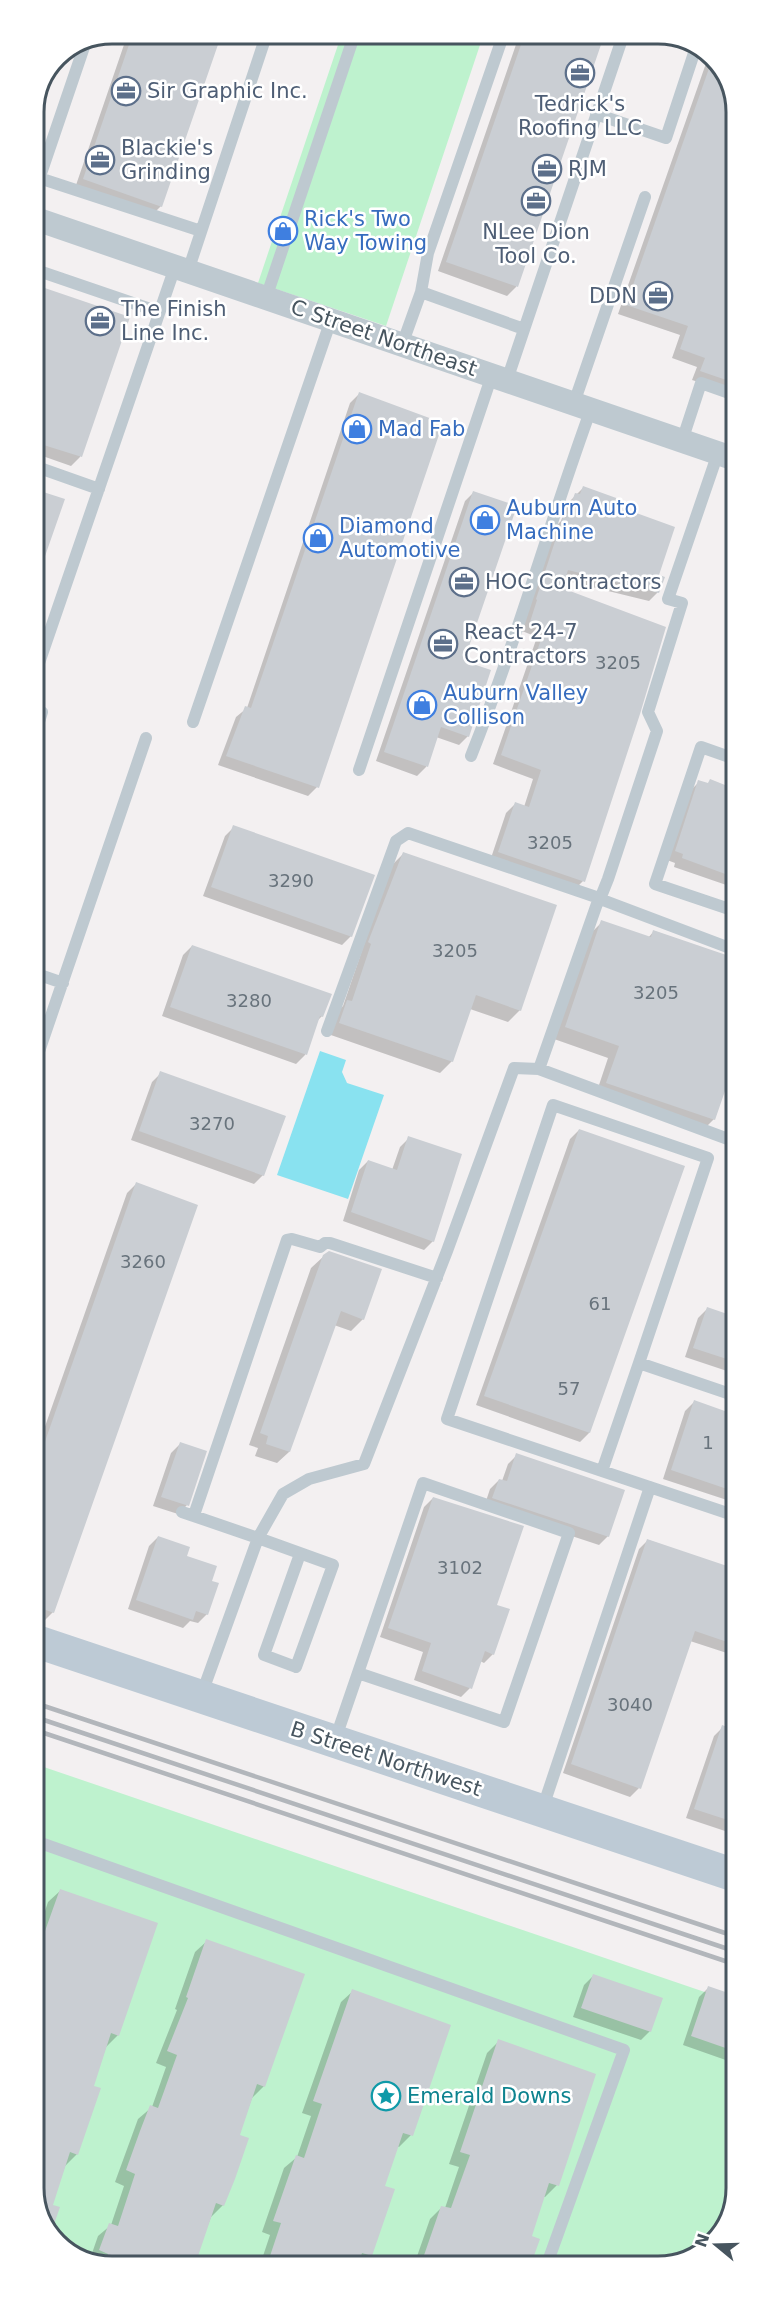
<svg xmlns="http://www.w3.org/2000/svg" width="770" height="2299" font-family="'DejaVu Sans',sans-serif">
<style>
.green{fill:#bef2ce}
.water{fill:#89e2f0}
.shadow{fill:#0003}
.building{fill:#caced3}
.lines{fill:none;stroke-linecap:round;stroke-linejoin:round}
.lane{stroke:#bec9d0;stroke-width:12}
.street{stroke:#bec9d0;stroke-width:24}
.secondary{stroke:#bdcad5;stroke-width:33}
.rail{stroke:#b2b6bb;stroke-width:4.5}
.labels{text-anchor:middle;dominant-baseline:central;stroke-width:5;stroke-linejoin:round;paint-order:stroke}
.number-label{font-size:18px;fill:#68737c}
.service-label{font-size:21px;fill:#4e5e75;stroke:#fff;text-anchor:start}
.shop-label{font-size:21px;fill:#366cbe;stroke:#fff;text-anchor:start}
.street-label{font-size:21px;fill:#47555f;stroke:#fff}
.culture-label{font-size:21px;fill:#0d838f;stroke:#fff;text-anchor:start}
.rim{fill:none;stroke:#47555f;stroke-width:3}
</style>
<rect width="100%" height="100%" fill="#f3f0f1"/>
<path class="green" d="M342,33H484L386,326L258,283Z
M35,1764L737,2003V2188L721,2235L678,2263L106,2266L60,2247L36,2207Z"/>
<path class="water" d="M320,1051L346,1060L342,1072L347,1083L384,1095L348,1199L277,1175Z"/>
<path class="shadow" d="M128,33H220L161,206L152,215L75,188Z
M520,33H603L516,287L507,296L438,271Z
M710,52L734,92L735,373L732,381L723,390L692,380L697,367L672,358L680,335L618,314Z
M33,286L128,318L80,457L71,466L34,453Z
M359,394L317,787L308,796L218,765L236,717L247,708L350,403Z
M583,488L615,506L658,576V592L649,601L563,580L560,589L639,713L583,881L574,890L490,861L506,813L515,804L524,807L533,779L493,764L537,637L522,631L554,528L561,521L567,504Z
M34,490L63,500L34,584Z
M474,492L462,662L468,736L459,745L436,737L426,767L417,776L376,761L465,501Z
M710,781L735,790V888L674,867L675,863L667,860L690,791L699,782L707,785Z
M234,827L351,936L342,945L203,896L225,836Z
M403,854L520,1010L508,1022L470,1009L452,1061L440,1073L328,1034L336,1013L343,1006L391,866Z
M602,922L648,938L654,931L735,959L736,1055L714,1119L702,1131L596,1094L608,1058L554,1039L590,934Z
M192,946L322,1016L317,1021L305,1055L296,1064L162,1016L183,955Z
M161,1073L263,1175L254,1184L131,1140L152,1082Z
M579,1130L683,1167L589,1433L580,1442L476,1405L570,1139Z
M409,1138L433,1241L424,1250L343,1221L359,1170L368,1161L392,1170L400,1147Z
M136,1184L53,1612L44,1621L35,1618V1455L127,1193Z
M324,1256L363,1319L351,1331L334,1325L289,1452L277,1463L255,1456L258,1448L249,1445L311,1268Z
M707,1309L736,1319V1374L685,1357L698,1318Z
M694,1402L736,1416V1503L663,1479L685,1411Z
M180,1444L187,1505L178,1514L153,1506L171,1453Z
M517,1455L608,1536L599,1545L484,1507L490,1489L499,1480L502,1481L508,1464Z
M433,1498L496,1606L493,1654L484,1663L480,1661L470,1688L461,1697L414,1680L423,1652L380,1637L424,1507Z
M158,1537L185,1557L210,1582L207,1614L198,1623L190,1621L183,1628L128,1609L149,1546Z
M648,1540L736,1570V1656L690,1641L639,1788L630,1797L563,1773L639,1549Z
M723,1727L736,1732L737,1835L686,1818L714,1736Z
M60,1891L118,2035L106,2047L92,2087L77,2154L65,2166L51,2206L50,2231L36,2207L35,1941L48,1902Z
M207,1941L264,2086L252,2098L238,2136L223,2205L211,2217L196,2256L205,2259L203,2265L106,2266L90,2259L98,2236L111,2225L124,2186L115,2182L138,2119L152,2107L166,2067L156,2063L177,2010L175,2009L195,1952Z
M593,1976L650,2031L641,2040L573,2017L584,1985Z
M708,1988L737,1998V2064L683,2045L699,1997Z
M353,1991L411,2135L399,2147L397,2146L384,2186L370,2255L361,2265H260L270,2235L262,2232L284,2168L297,2157L311,2116L302,2113L341,2002Z
M499,2041L557,2185L545,2197H543L530,2236L538,2240L530,2264L414,2265L430,2219L442,2207L445,2208L459,2167L449,2164L487,2053Z"/>
<path class="building" d="M133,33H222L162,207L83,179Z
M525,33H605L518,287L446,262Z
M713,57L734,92L735,383L700,371L705,358L680,349L688,326L626,305Z
M33,284L130,317L82,457L34,442Z
M359,392L443,423L319,788L226,756L245,706L251,708Z
M583,486L619,499L617,506L675,527L659,575L665,577L659,593L568,570L562,588L666,627L640,714L585,882L498,852L515,802L529,807L541,770L501,755L545,628L530,622L537,600L536,599L563,517L566,518L575,493L580,494Z
M34,489L65,499L36,582H34Z
M473,491L517,506L464,661L491,670L469,737L441,727L428,767L384,752Z
M710,779L735,789V872L730,871L728,875L682,858L683,854L675,851L698,780L708,783Z
M233,825L375,875L352,937L211,887Z
M403,852L557,905L521,1011L476,995L453,1062L339,1023L347,1000L352,1001L371,944L368,942Z
M601,920L651,937L653,930L735,958L736,1059L715,1120L606,1083L619,1046L565,1027Z
M192,945L332,994L323,1017L320,1016L307,1055L170,1007Z
M160,1071L286,1116L264,1176L139,1131Z
M579,1129L685,1166L590,1433L484,1396Z
M408,1136L462,1154L434,1242L351,1212L368,1160L397,1170Z
M136,1182L198,1205L54,1613L35,1606V1470Z
M329,1251L382,1269L364,1320L341,1311L290,1452L266,1444L268,1436L260,1433L323,1255Z
M707,1307L736,1317V1362L693,1348Z
M694,1400L736,1415V1492L671,1470Z
M180,1442L207,1451L189,1506L161,1497Z
M516,1453L625,1490L609,1537L492,1498L499,1479L507,1481Z
M433,1497L524,1526L497,1605L510,1609L494,1655L485,1651L472,1689L422,1671L431,1643L388,1628Z
M158,1536L190,1547L187,1556L217,1566L212,1581L219,1583L208,1615L196,1611L193,1620L136,1600Z
M647,1539L736,1569V1645L695,1631L641,1789L571,1764Z
M722,1725L736,1730L737,1823L694,1809Z
M60,1889L158,1923L119,2036L111,2033L94,2086L101,2088L78,2155L70,2152L53,2205L60,2207L51,2233L36,2207L35,1959Z
M206,1939L305,1974L265,2087L257,2084L240,2135L249,2138L235,2179L224,2206L216,2203L195,2265L106,2266L104,2265L108,2254L99,2250L109,2223L118,2226L135,2174L126,2170L140,2131L150,2105L158,2108L177,2055L167,2051L188,1998L186,1997Z
M593,1974L663,1998L651,2032L581,2008Z
M708,1986L737,1996V2052L691,2036Z
M352,1989L451,2025L413,2136L403,2133L385,2186L395,2189L372,2256L362,2253L358,2265H267L281,2223L273,2221L296,2155L304,2158L322,2104L313,2101Z
M498,2039L596,2074L568,2159L559,2186L549,2183L532,2236L540,2239L531,2264H421L441,2206L451,2208L470,2155L460,2152Z"/>
<g class="lines">
<path class="lane" d="M596,114L666,138L696,47
M33,176L201,231
M33,197L85,44
M33,269L159,312
M188,271L267,33
M421,292L428,253L504,33
M266,298L355,33
M402,345L421,292L524,329
M507,380L624,33
M574,403L645,197
M682,441L701,383L735,395
M718,453L668,599L682,603L648,712L657,731L608,879L600,899L599,898L539,1069L736,1142
M34,466L99,489
M34,661L39,663L175,267
M34,709L42,712L34,738
M193,722L331,320
M471,756C516,643 549,524 591,409
M735,759L701,747L655,884L735,911
M359,770L492,375
M600,899L735,950
M34,973L63,983
M327,1031L396,841L408,833L599,898
M34,1066L146,738
M736,1396L639,1363L708,1158L553,1105L447,1419L736,1516
M602,1471L639,1363
M182,1512L258,1538L283,1494L309,1479L364,1464L447,1251L514,1068L539,1069
M194,1515L287,1240L292,1239L320,1247L325,1243H330L437,1278
M201,1696L258,1538L333,1565L296,1667L264,1655L300,1554
M335,1740L423,1483L569,1533L504,1722L358,1673
M542,1810L650,1487
M35,1841L624,2050L547,2264"/>
<path class="street" d="M33,218L735,459"/>
<path class="secondary" d="M35,1641L737,1876"/>
<path class="rail" d="M35,1703L737,1937
M35,1717L737,1952
M35,1730L737,1965"/>
</g>
<defs>
<g id="office-ring" transform="scale(1.5)"><circle r="9.5" fill="#fff" stroke="#5c6f8a" stroke-width="1.5"/><path d="M-6-3h4V-5.5h4V-3h4V5H-6ZM-1-4.5V-3h2v-1.5ZM-6 0V1H6V0Z" fill="#5c6f8a"/></g>
<g id="shop-ring" transform="scale(1.5)"><circle r="9.5" fill="#fff" stroke="#3f7fe0" stroke-width="1.5"/><path d="M-5-2.5h2.3a2.7 3.5 0 0 1 5.4 0H5L5.5 6h-11ZM-1.5-2.5h3a1.5 2.3 0 0 0-3 0Z" fill="#3f7fe0"/></g>
<g id="sight-ring" transform="scale(1.5)"><circle r="9.5" fill="#fff" stroke="#0f9aa8" stroke-width="1.5"/><path d="M0-6L1.8-2.2L6-1.7L2.9 1.2L3.7 5.4L0 3.3L-3.7 5.4L-2.9 1.2L-6-1.7L-1.8-2.2Z" fill="#0f9aa8"/></g>
</defs>
<g fill-rule="evenodd">
<use href="#office-ring" x="580" y="73"/>
<use href="#office-ring" x="126" y="91"/>
<use href="#office-ring" x="100" y="160"/>
<use href="#office-ring" x="547" y="169"/>
<use href="#office-ring" x="536" y="201"/>
<use href="#shop-ring" x="283" y="231"/>
<use href="#office-ring" x="658" y="296"/>
<use href="#office-ring" x="100" y="321"/>
<use href="#shop-ring" x="357" y="429"/>
<use href="#shop-ring" x="485" y="520"/>
<use href="#shop-ring" x="318" y="538"/>
<use href="#office-ring" x="464" y="582"/>
<use href="#office-ring" x="443" y="644"/>
<use href="#shop-ring" x="422" y="705"/>
<use href="#sight-ring" x="386" y="2096"/>
</g>
<g class="labels">
<g class="number-label">
<text x="618" y="662">3205</text>
<text x="550" y="842">3205</text>
<text x="291" y="880">3290</text>
<text x="455" y="950">3205</text>
<text x="656" y="992">3205</text>
<text x="249" y="1000">3280</text>
<text x="212" y="1123">3270</text>
<text x="143" y="1261">3260</text>
<text x="600" y="1303">61</text>
<text x="569" y="1388">57</text>
<text x="708" y="1442">1</text>
<text x="460" y="1567">3102</text>
<text x="630" y="1704">3040</text>
</g>
<g class="service-label">
<text x="147" y="91">Sir Graphic Inc.</text>
<text x="580" y="104" text-anchor="middle">Tedrick's<tspan x="580" dy="24">Roofing LLC</tspan></text>
<text x="121" y="148">Blackie's<tspan x="121" dy="24">Grinding</tspan></text>
<text x="568" y="169">RJM</text>
<text x="536" y="232" text-anchor="middle">NLee Dion<tspan x="536" dy="24">Tool Co.</tspan></text>
<text x="637" y="296" text-anchor="end">DDN</text>
<text x="121" y="309">The Finish<tspan x="121" dy="24">Line Inc.</tspan></text>
<text x="485" y="582">HOC Contractors</text>
<text x="464" y="632">React 24-7<tspan x="464" dy="24">Contractors</tspan></text>
</g>
<g class="shop-label">
<text x="304" y="219">Rick's Two<tspan x="304" dy="24">Way Towing</tspan></text>
<text x="378" y="429">Mad Fab</text>
<text x="506" y="508">Auburn Auto<tspan x="506" dy="24">Machine</tspan></text>
<text x="339" y="526">Diamond<tspan x="339" dy="24">Automotive</tspan></text>
<text x="443" y="693">Auburn Valley<tspan x="443" dy="24">Collison</tspan></text>
</g>
<g class="street-label">
<text transform="translate(384 338) rotate(19)">C Street Northeast</text>
<text transform="translate(386 1759) rotate(18)">B Street Northwest</text>
</g>
<g class="culture-label">
<text x="407" y="2096">Emerald Downs</text>
</g>
</g>
<path d="M0 0H770V2299H0ZM112 44H658A68 68 0 0 1 726 112V2188A68 68 0 0 1 658 2256H112A68 68 0 0 1 44 2188V112A68 68 0 0 1 112 44Z" fill="#fff" fill-rule="evenodd"/>
<path class="rim" d="M112 44H658A68 68 0 0 1 726 112V2188A68 68 0 0 1 658 2256H112A68 68 0 0 1 44 2188V112A68 68 0 0 1 112 44Z"/>
<g transform="translate(716 2245) rotate(289)" stroke="#ffffff" stroke-width="4.5" paint-order="stroke">
<path d="M0-4.5L10 22L0 15L-10 22Z" fill="#47555f"/>
<text y="-9" font-size="16" font-weight="bold" text-anchor="middle" fill="#47555f">N</text>
</g>
</svg>
